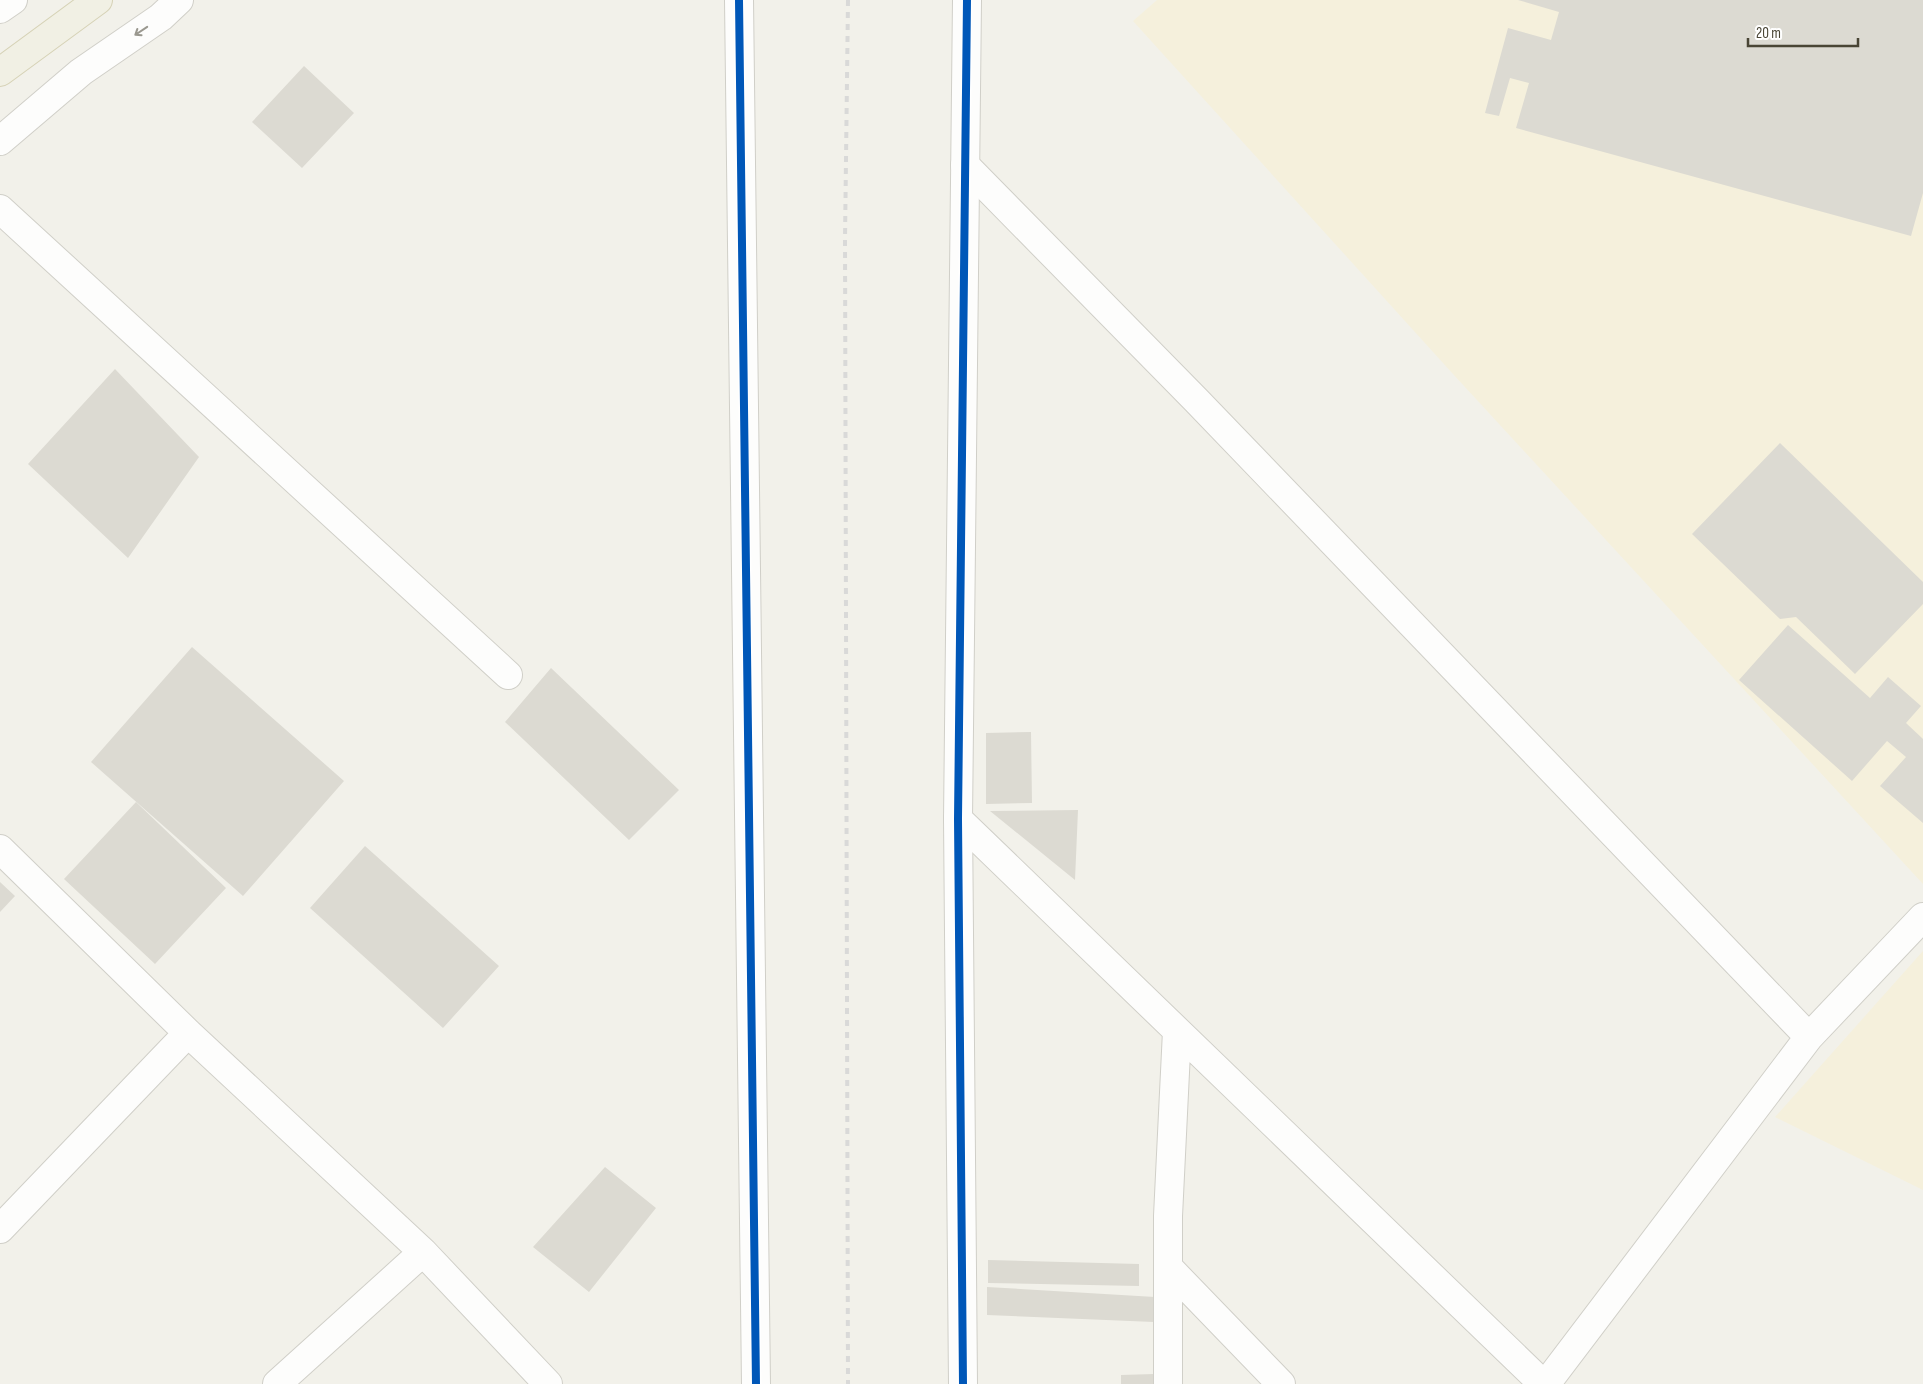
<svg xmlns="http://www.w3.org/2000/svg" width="1923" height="1384" font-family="'Sofia Sans Condensed',sans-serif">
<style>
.commercial{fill:#f5f0dc}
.building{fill:#dcdad2}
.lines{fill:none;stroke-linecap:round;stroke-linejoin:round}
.minor-casing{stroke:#d0cfc8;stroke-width:30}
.tertiary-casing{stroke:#d0cfc8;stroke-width:30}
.primary-casing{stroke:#d6d2b6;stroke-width:30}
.minor{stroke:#fdfdfc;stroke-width:28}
.tertiary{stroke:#fdfdfc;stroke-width:28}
.primary{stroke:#f1f0e4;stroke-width:28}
.rail{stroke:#d9d9d8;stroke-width:4;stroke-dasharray:6 6;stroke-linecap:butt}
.cycleway-casing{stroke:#fff;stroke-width:11}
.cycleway{stroke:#0057b8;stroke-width:8}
.oneway{stroke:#9a988f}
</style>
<rect width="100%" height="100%" fill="#f2f1ea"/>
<path class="commercial" d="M1157,0H1923V884L1453,374L1133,21Z
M1923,951V1190L1775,1117Z"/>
<path class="building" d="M1518,0H1923V193L1911,236L1516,128L1529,83L1510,78L1499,116L1485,113L1508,28L1551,40L1559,12Z
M304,66L354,113L302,168L252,122Z
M115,369L199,457L128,558L28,464Z
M1780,443L1923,582V604L1855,674L1796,617L1780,619L1692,534Z
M1788,625L1870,698L1888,677L1921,706L1906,723L1923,739V823L1880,786L1906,757L1887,741L1852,781L1739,680Z
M192,647L344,781L243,896L91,762Z
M551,668L679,790L629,840L505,722Z
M1031,732L1032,803L986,804V733Z
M136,802L226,888L155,964L64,879Z
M1078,810L1075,880L990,811Z
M365,846L499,966L443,1028L310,908Z
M0,882L15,896L0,912Z
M605,1167L656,1208L589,1292L533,1247Z
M988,1260L1139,1264V1286L988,1283Z
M987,1287L1155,1297L1154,1322L987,1315Z
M1154,1374V1384H1121V1375Z"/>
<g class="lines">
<g class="minor-casing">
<path id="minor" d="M739,0L756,1384
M965,165L1196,400L1809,1037
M0,209L508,675
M958,819L1543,1384
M0,849L188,1033L423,1252L548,1384
M0,1229L188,1033
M1168,1267L1281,1384
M277,1384L423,1252
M1168,1384V1216L1177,1031
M1546,1384L1809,1037L1923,917"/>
</g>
<g class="tertiary-casing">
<path id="tertiary" d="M0,9L13,0
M0,141L81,72L161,17L179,0
M963,1384L958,819L967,0"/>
</g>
<g class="primary-casing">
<path id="primary" d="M0,72L98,0"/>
</g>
<use href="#minor" class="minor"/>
<use href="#tertiary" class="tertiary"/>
<use href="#primary" class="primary"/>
<path class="rail" d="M848,0L845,239L848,1384"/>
<g class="cycleway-casing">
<path id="cycleway" d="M739,0L756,1384
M963,1384L958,819L967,0"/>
</g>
<use href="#cycleway" class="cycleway"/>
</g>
<defs><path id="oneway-shaft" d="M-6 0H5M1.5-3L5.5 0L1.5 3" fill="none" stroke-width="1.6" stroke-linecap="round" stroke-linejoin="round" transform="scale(1.25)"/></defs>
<use class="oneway" href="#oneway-shaft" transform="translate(141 31) rotate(146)"/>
<path d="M1748 38v8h110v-8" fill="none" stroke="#494535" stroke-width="2.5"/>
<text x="1756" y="38" font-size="15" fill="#494535" stroke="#ffffff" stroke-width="4" paint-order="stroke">20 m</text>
</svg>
